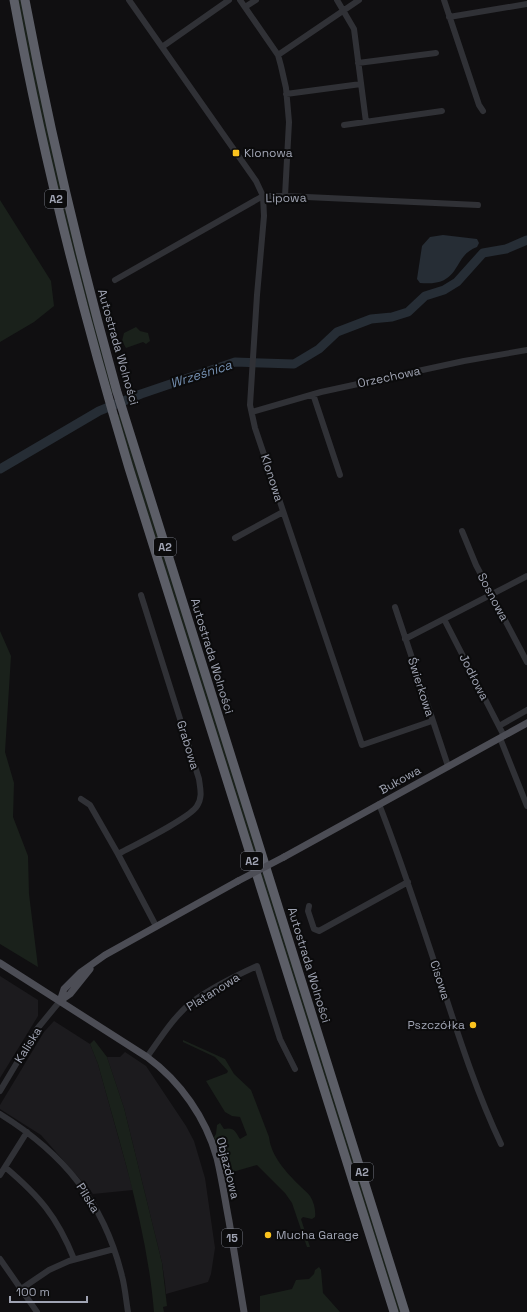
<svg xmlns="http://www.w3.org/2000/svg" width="527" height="1312" font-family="'Space Grotesk',sans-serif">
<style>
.built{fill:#1c1b1e}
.green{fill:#1a211b}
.water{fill:#262d35}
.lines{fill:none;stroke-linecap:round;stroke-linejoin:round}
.river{stroke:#262d35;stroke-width:9}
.minor{stroke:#303136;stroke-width:6}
.major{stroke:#4c4d55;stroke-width:7}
.highway{stroke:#5c5e67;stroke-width:9}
.major-bridge{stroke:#4c4d55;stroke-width:7}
.poi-dot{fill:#fac21e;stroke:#0b0b0c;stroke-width:1.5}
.labels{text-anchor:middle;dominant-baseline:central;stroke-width:4;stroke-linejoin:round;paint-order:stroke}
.shield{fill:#0b0b0c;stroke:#737681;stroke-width:1}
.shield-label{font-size:11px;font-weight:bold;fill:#a0a4b3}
.poi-label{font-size:12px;fill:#a0a4b3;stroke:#0b0b0c;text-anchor:start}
.street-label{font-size:12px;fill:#a0a4b3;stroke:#0b0b0c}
.water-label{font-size:13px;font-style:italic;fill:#748fb0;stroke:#0b0b0c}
</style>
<rect width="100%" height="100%" fill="#100f11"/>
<path class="built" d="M0,976L38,1000V1016L0,1078Z
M54,1021L90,1044L98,1064L133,1190L93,1194L41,1135L0,1109V1105L44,1032Z
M125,1052L146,1066L186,1126L194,1141L205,1178L215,1248L211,1274L208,1282L166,1294L165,1283L162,1263L124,1108L107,1057H120Z"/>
<path class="green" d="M17,0H22L115,393L111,394L57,192Z
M0,200L51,281L54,306L34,322L0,342Z
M136,327L140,331L148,333L150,341L146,344L143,342L126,348L122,341L124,333Z
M120,414L262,864L257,866L117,415Z
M0,631L11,656L5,752L14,783L13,817L28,856L29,894L38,967L0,944Z
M264,872L402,1312H397L260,874Z
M94,1040L107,1057L124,1108L162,1263L167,1306L163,1307L164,1312H154C147,1227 120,1145 98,1064L90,1044Z
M183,1040L225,1059L234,1074L251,1090L269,1137C271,1156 286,1172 299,1185C302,1188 307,1192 310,1196C314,1202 316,1211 315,1217L312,1219L303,1217L301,1219L310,1247H307L292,1203L285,1193L257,1165L229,1173L226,1162L222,1160L214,1137L216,1134L217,1125L220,1123L224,1129C234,1127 235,1131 240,1139L247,1135L240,1117L232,1116L225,1112L206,1081L227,1073L228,1071L215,1057L183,1042Z
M319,1267L321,1270L323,1293L340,1312H260V1296L292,1289L296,1280L309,1279L314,1274L315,1270Z"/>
<path class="water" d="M443,235L477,239L479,243L477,247C451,256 463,287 420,283L417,279L422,246L430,237Z"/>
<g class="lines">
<path class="river" d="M0,469L99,411L141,394L235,362L294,364L319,349L337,332L371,319L392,317L408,312L425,296L444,290L457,282L483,253L506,249L527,240"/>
<path class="minor" d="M129,0L256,181L263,196L264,216L257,295L250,405L255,428L276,490L362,745L432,721
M240,0L278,55L281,66L286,88L289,122L285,196
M337,0L354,29L366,122
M444,0L479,105L483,111
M245,7L256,0
M449,17L527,4
M162,47L229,0
M278,55L359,0
M358,63L436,53
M286,94L361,84
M344,125L442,111
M115,280L263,196H285L478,205
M313,394L340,475
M252,412L321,392L464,361L527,350
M462,531L476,565L527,662
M235,538L283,512
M141,595L199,779C200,788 203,797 197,806C190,818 133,846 118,854L156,926
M395,607L448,766
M444,619L504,736
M405,639L527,576
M499,726L527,710
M500,738L527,806
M81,799L90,805L118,854
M379,804C401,860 419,916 438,973C457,1031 475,1089 501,1144
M309,906L308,911L314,929L319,931L408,882
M147,1057C160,1039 174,1016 192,1002C211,988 235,976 257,966L280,1039L295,1069
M0,1091L37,1029L60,1001
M0,1114C63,1153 104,1202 122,1276C125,1287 126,1300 128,1312
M5,1167C39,1196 57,1216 74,1259
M0,1175L27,1132
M0,1259L37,1312
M21,1289L49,1270L69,1261L114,1249"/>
<path class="major" d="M284,857L527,723
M0,963L147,1057C180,1081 206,1118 217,1158C222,1179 225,1200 229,1221C234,1252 239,1282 244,1312
M60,1001L64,989L81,972L105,955L238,881
M60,1001L70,994L90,969"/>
<path class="highway" d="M14,0C43,158 83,314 129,468L394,1312
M25,0C50,132 81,263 117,392L405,1312"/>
<path class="major-bridge" d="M238,881L284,857"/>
</g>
<g class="poi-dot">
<rect x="232" y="149" width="8" height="8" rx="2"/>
<circle cx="473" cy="1025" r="4"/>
<circle cx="268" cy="1235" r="4"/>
</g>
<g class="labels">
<g class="shield">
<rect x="45" y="190" width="22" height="18" rx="3"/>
<rect x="154" y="538" width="22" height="18" rx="3"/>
<rect x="241" y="852" width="22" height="18" rx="3"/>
<rect x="351" y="1163" width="22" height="18" rx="3"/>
<rect x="222" y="1229" width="20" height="18" rx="3"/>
</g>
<g class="shield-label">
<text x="56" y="199">A2</text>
<text x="165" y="547">A2</text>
<text x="252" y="861">A2</text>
<text x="362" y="1172">A2</text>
<text x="232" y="1238">15</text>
</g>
<g class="poi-label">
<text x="244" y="153">Klonowa</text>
<text x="465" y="1025" text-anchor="end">Pszczółka</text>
<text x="276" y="1235">Mucha Garage</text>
</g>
<g class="street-label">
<text transform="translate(286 198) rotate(-1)">Lipowa</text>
<text transform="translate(118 347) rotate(74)">Autostrada Wolności</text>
<text transform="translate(389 377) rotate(-12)">Orzechowa</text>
<text transform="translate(272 478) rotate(72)">Klonowa</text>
<text transform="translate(493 597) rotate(62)">Sosnowa</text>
<text transform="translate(212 656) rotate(73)">Autostrada Wolności</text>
<text transform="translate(474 677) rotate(63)">Jodłowa</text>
<text transform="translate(421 687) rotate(72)">Świerkowa</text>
<text transform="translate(188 745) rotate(73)">Grabowa</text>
<text transform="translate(400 780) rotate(-29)">Bukowa</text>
<text transform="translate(309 965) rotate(73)">Autostrada Wolności</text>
<text transform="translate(440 980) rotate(72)">Cisowa</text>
<text transform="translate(213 992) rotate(-32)">Platanowa</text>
<text transform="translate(28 1045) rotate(-58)">Kaliska</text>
<text transform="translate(228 1168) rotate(76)">Objazdowa</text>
<text transform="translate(88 1198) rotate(58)">Pilska</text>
</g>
<g class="water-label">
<text transform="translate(201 374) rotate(-18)">Wrześnica</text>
</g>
</g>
<path d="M10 1296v6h77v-6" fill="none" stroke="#a0a4b3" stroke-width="2"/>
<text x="16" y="1296" font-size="12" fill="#a0a4b3" stroke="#0b0b0c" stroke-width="3" paint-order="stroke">100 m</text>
</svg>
